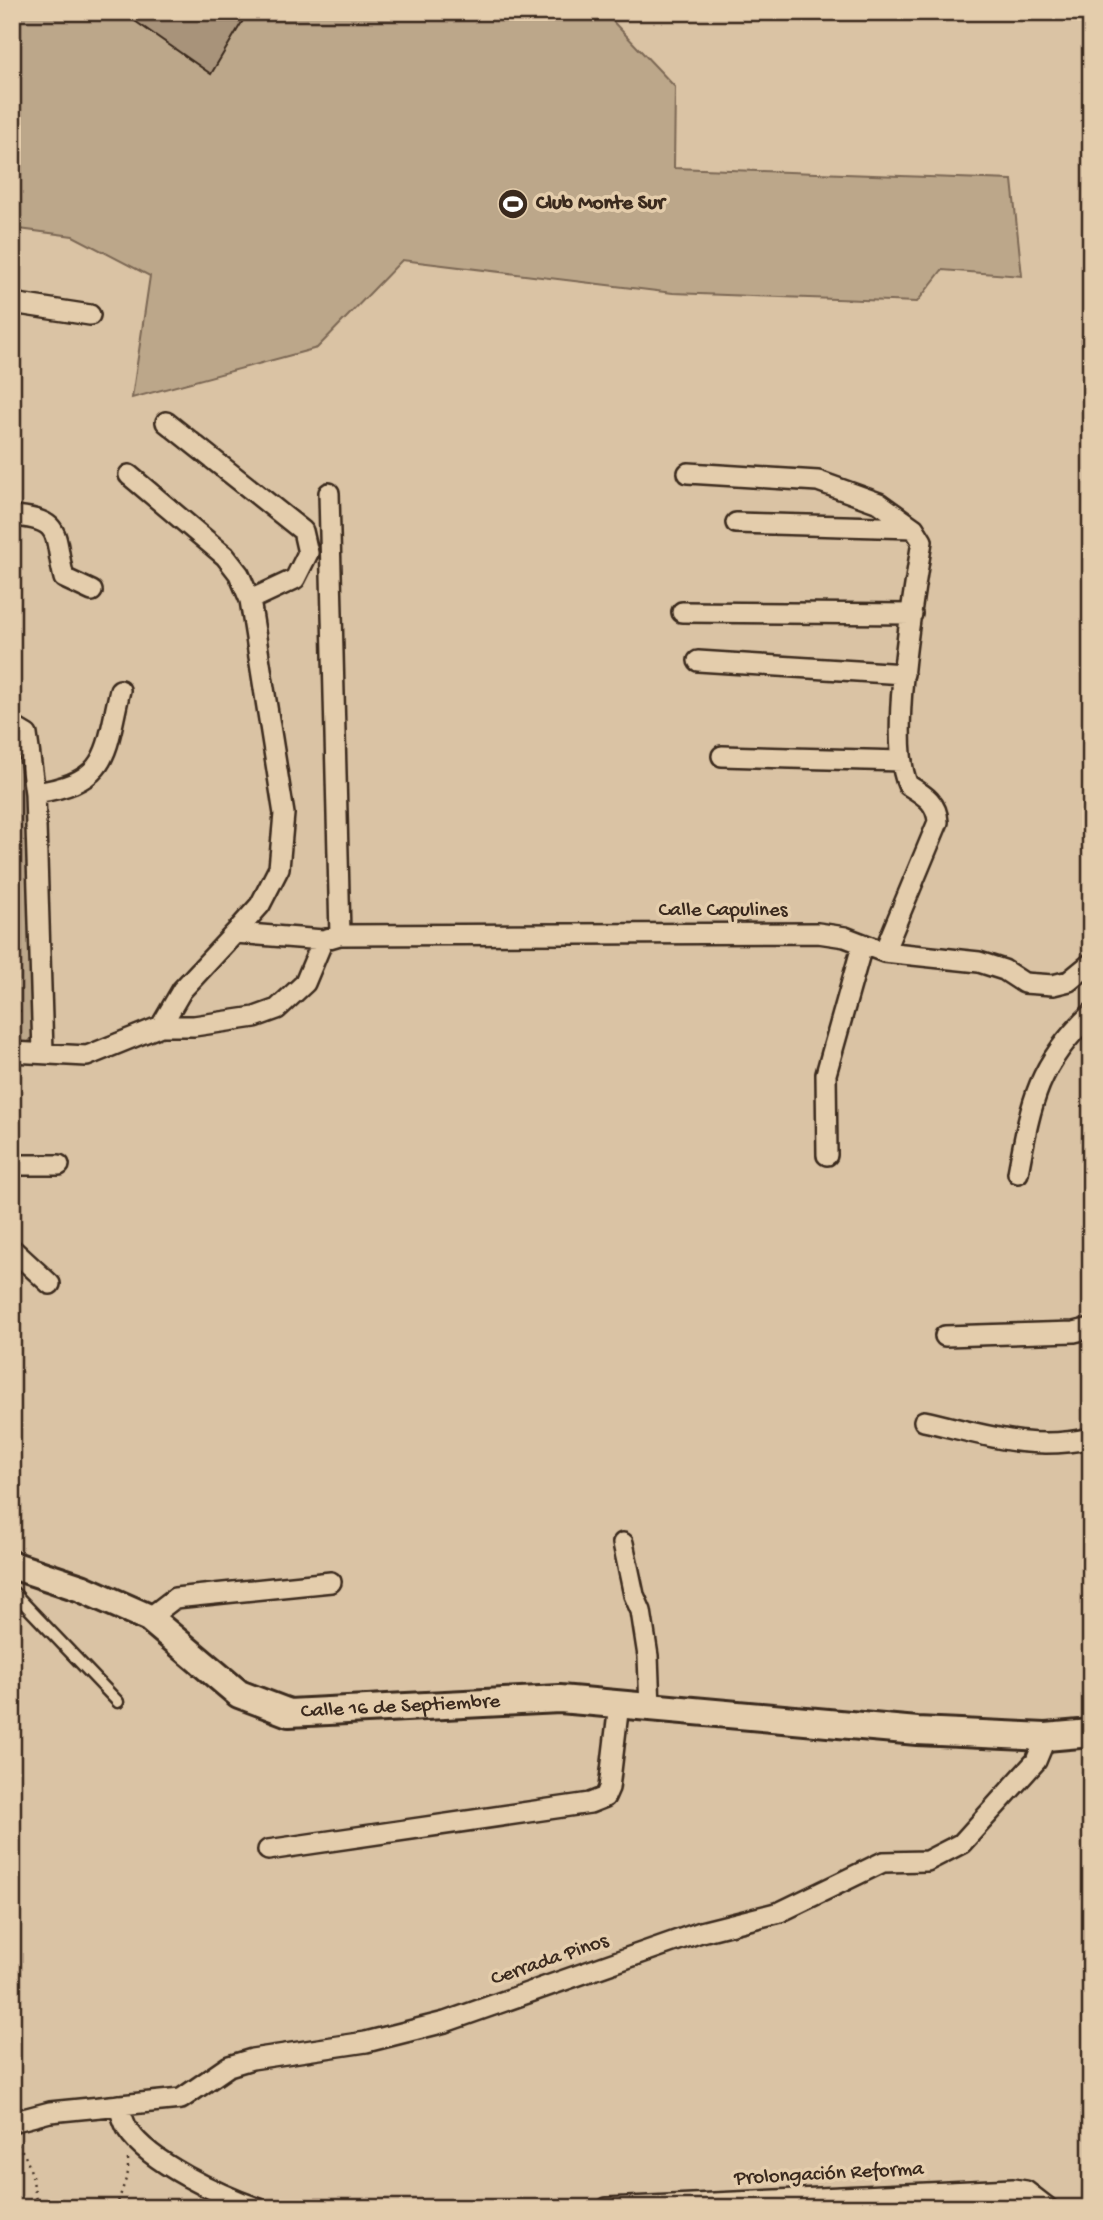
<svg xmlns="http://www.w3.org/2000/svg" width="1103" height="2220" font-family="'Gochi Hand',sans-serif">
<style>
.green{fill:#bca78a;stroke:#7c6854;stroke-width:2}
.building{fill:#a8937a;stroke:#3b2a1e;stroke-width:2}
.lines{fill:none;stroke-linecap:round;stroke-linejoin:round}
.service-casing{stroke:#3b2a1e;stroke-width:15}
.minor-casing{stroke:#3b2a1e;stroke-width:24}
.secondary-casing{stroke:#3b2a1e;stroke-width:32}
.path{stroke:#3b2a1e;stroke-width:2.5;stroke-dasharray:2 5;stroke-linecap:butt}
.service{stroke:#e4cdac;stroke-width:10}
.minor{stroke:#e4cdac;stroke-width:19}
.secondary{stroke:#e4cdac;stroke-width:26}
.labels{text-anchor:middle;dominant-baseline:central;stroke-width:7;stroke-linejoin:round;paint-order:stroke}
.poi-label{font-size:21px;font-weight:bold;fill:#3b2a1e;stroke:#e4cdac;text-anchor:start}
.street-label{font-size:21px;fill:#3b2a1e;stroke:#e4cdac}
</style>
<rect width="100%" height="100%" fill="#dac3a4"/>
<filter id="ink" filterUnits="userSpaceOnUse"><feTurbulence type="fractalNoise" baseFrequency=".0143" numOctaves="2"/><feDisplacementMap in="SourceGraphic" scale="14" xChannelSelector="R" yChannelSelector="G"/><feConvolveMatrix kernelMatrix="1 2 1 2 8 2 1 2 1" color-interpolation-filters="sRGB"/></filter>
<g filter="url(#ink)">
<path class="green" d="M12,12H604L675,87L674,168L1012,180L1022,276L942,270L917,302L673,293L402,260L317,348L132,398L150,276L73,236L12,228Z
M12,736L33,744L32,1037L28,1043H12Z"/>
<path class="building" d="M122,12H248L211,74Z"/>
<g class="lines">
<g class="service-casing">
<path id="service" d="M12,1591L118,1702"/>
</g>
<g class="minor-casing">
<path id="minor" d="M12,303L90,315
M166,422L303,531L308,553L295,579L250,600
M688,473L818,481L879,503L914,528
M129,475L225,556L239,574L250,600L284,814L279,868L260,905L235,933
M329,493L340,935
M12,516C65,519 53,536 64,578L92,591
M736,523L914,528L922,541C914,594 887,741 908,785C924,795 937,802 938,822L884,952
M682,612L912,614
M698,661L904,674
M12,726L27,735L35,793L43,1052
M722,756L902,761
M35,793C110,782 105,754 120,690
M161,1026L182,990L235,933L323,940
M12,1052L87,1056L161,1026H194L255,1017L277,1009L305,983L323,940L340,935L818,933L845,937L884,952L979,962L1004,970L1024,983L1053,985L1069,981L1091,963
M827,1155L826,1074L862,946
M12,1165H59
M1018,1173C1031,1103 1037,1065 1091,1014
M12,1249L50,1284
M945,1336L1074,1332L1091,1328
M924,1421C983,1434 1030,1452 1091,1438
M623,1543L634,1595L641,1611L648,1656L650,1707
M149,1618L175,1598L331,1582
M268,1850L590,1803L605,1797L609,1788L619,1704
M118,2105C121,2113 124,2123 128,2130C150,2163 220,2195 257,2208
M12,2122L50,2112L181,2099L229,2066L252,2059L366,2042L445,2022L701,1932L780,1912L883,1862L927,1861L962,1843L1036,1761L1046,1737
M607,2208L1013,2189L1026,2191L1048,2208"/>
</g>
<g class="secondary-casing">
<g id="secondary">
<path id="s1" d="M12,1565L81,1588L149,1618L239,1694L289,1713L560,1699L917,1731L1046,1737L1091,1733"/>
</g>
</g>
<path class="path" d="M12,1011H26
M12,2140C31,2154 34,2185 37,2208
M116,2208L128,2173V2159"/>
<use href="#service" class="service"/>
<use href="#minor" class="minor"/>
<use href="#secondary" class="secondary"/>
</g>
</g>
<defs>
<g id="stadium-disc" transform="scale(1.575)"><circle r="9.5" fill="#3b2a1e" stroke="#e4cdac"/><path d="M0-5a6.5 5 0 1 0 0 10a6.5 5 0 1 0 0-10ZM-3.5-1.8h7v3.6h-7Z" fill="#fff"/></g>
</defs>
<g fill-rule="evenodd">
<use href="#stadium-disc" x="513" y="204"/>
</g>
<g class="labels">
<g class="poi-label">
<text x="536" y="204">Club Monte Sur</text>
</g>
<g class="street-label">
<text x="723" y="911">Calle Capulines</text>
<text stroke="none"><textPath href="#s1" startOffset="430">Calle 16 de Septiembre</textPath></text>
<text transform="translate(550 1961) rotate(-19)">Cerrada Pinos</text>
<text transform="translate(829 2175) rotate(-3)">Prolongación Reforma</text>
</g>
</g>
<rect width="1103" height="2220" fill="none" stroke="#e4cdac" stroke-width="42"/>
<rect x="21" y="21" width="1061" height="2178" fill="none" stroke="#3b2a1e" stroke-width="2.5" filter="url(#ink)"/>
</svg>
